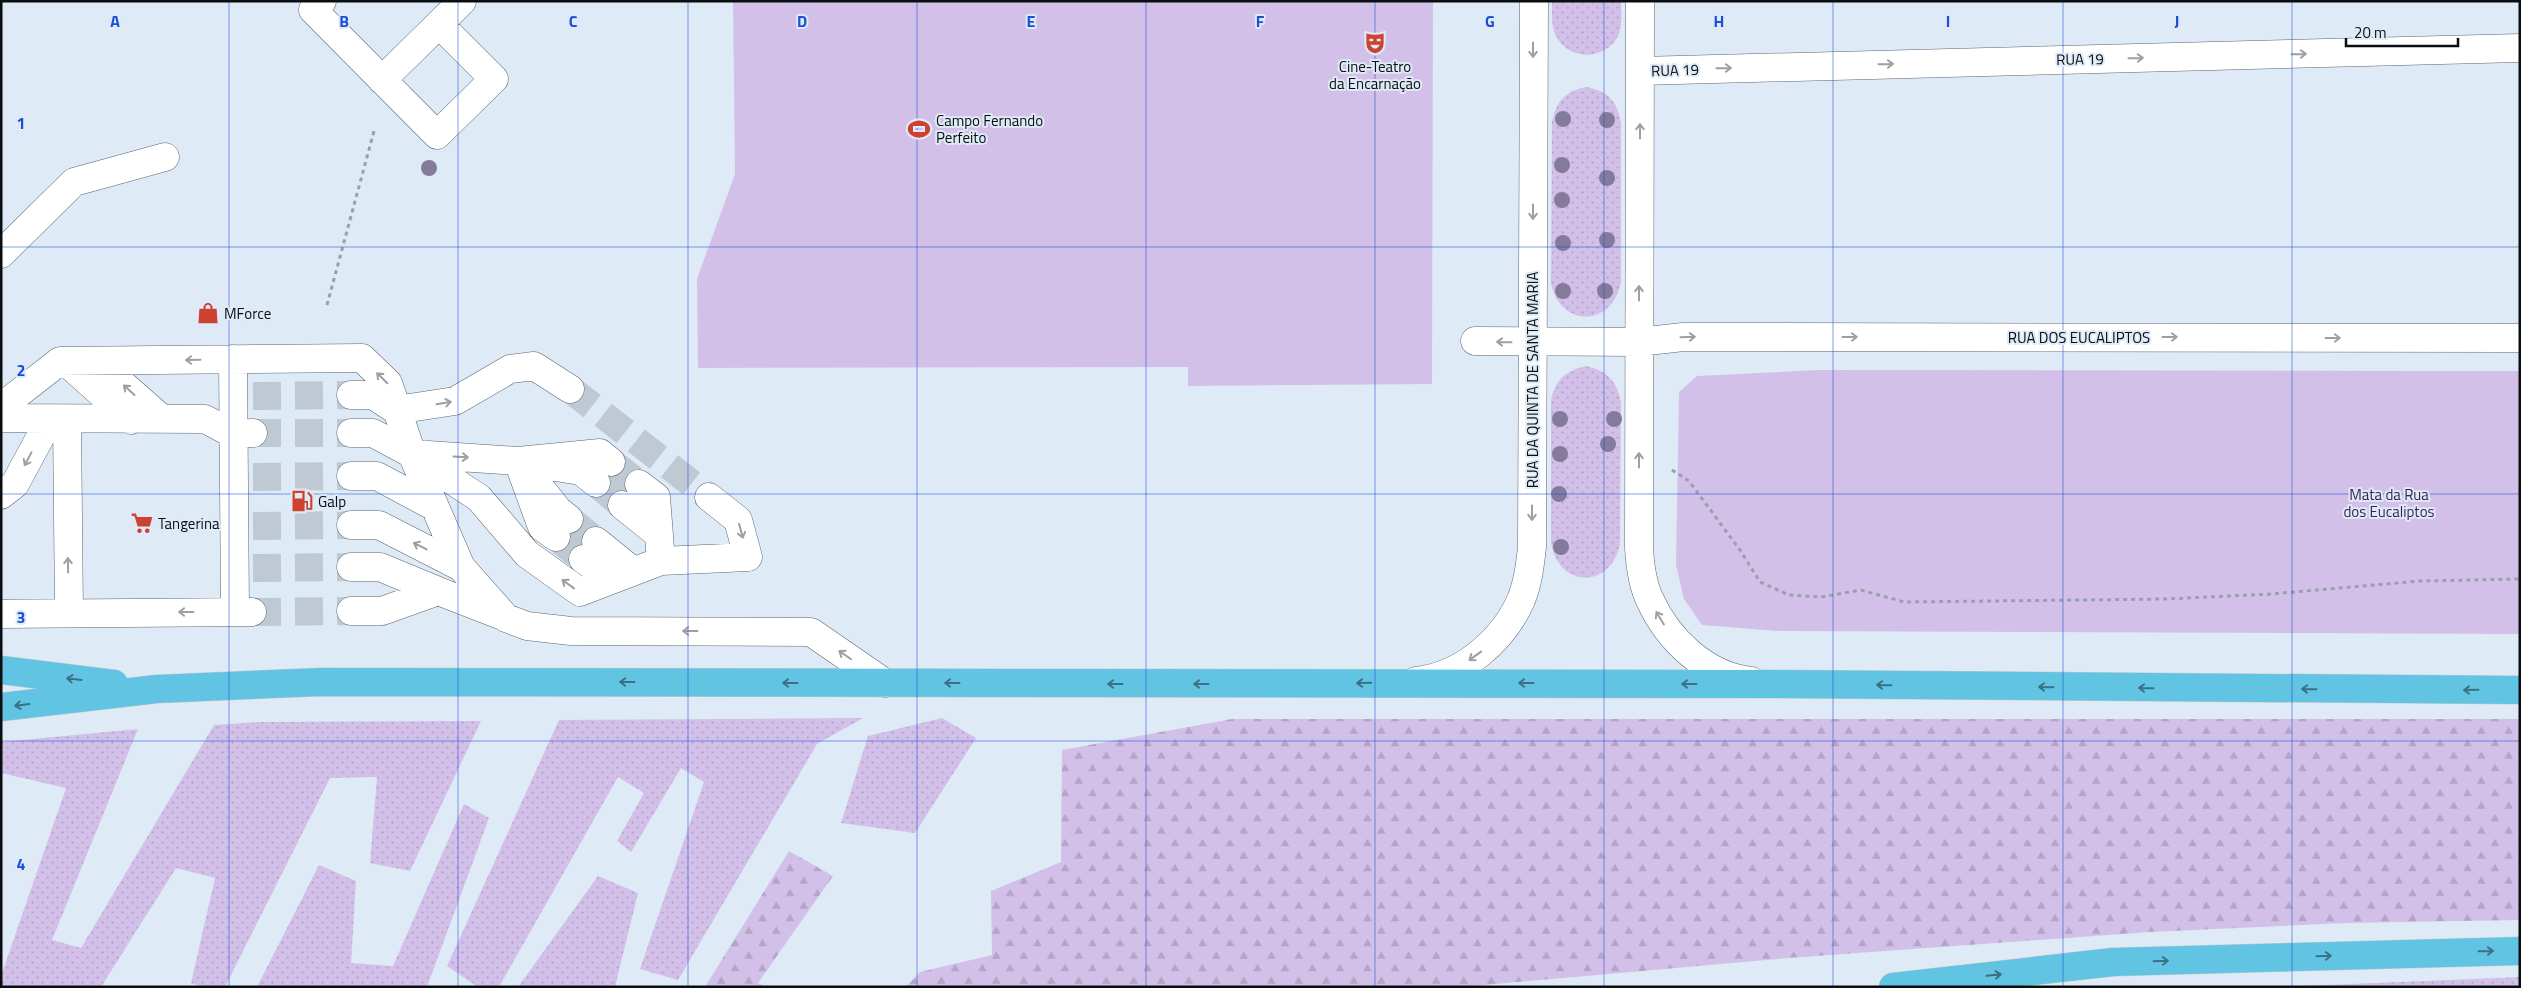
<svg xmlns="http://www.w3.org/2000/svg" width="2521" height="988" font-family="'Titillium Web',sans-serif">
<style>
.grass{fill:url(#grass-dots)}
.forest{fill:url(#forest-firs)}
.park{fill:#d3c0e9}
.lines{fill:none;stroke-linecap:round;stroke-linejoin:round}
.minor-tunnel{stroke:#bec9d4;stroke-width:28;stroke-dasharray:28 14;stroke-linecap:butt}
.minor-casing{stroke:#5b656f;stroke-width:29}
.highway-casing{stroke:#c9cacb;stroke-width:29}
.path{stroke:#98a1aa;stroke-width:3;stroke-dasharray:4 4;stroke-linecap:butt}
.minor{stroke:#fff;stroke-width:28}
.highway{stroke:#61c4e3;stroke-width:28}
.tree{fill:#847a9c}
.oneway{stroke:#9d9fa0}
.oneway2{stroke:#3a7284}
.grid{fill:none;stroke:#1d4ed8;stroke-width:1;stroke-opacity:0.55}
.labels{text-anchor:middle;dominant-baseline:central;stroke-width:4;stroke-linejoin:round;paint-order:stroke}
.street-label{font-size:15px;fill:#0a0e11;stroke:#deeaf6}
.poi-label{font-size:15px;fill:#0a0e11;stroke:#deeaf6;text-anchor:start}
.park-label{font-size:15px;fill:#3a1f52;stroke:#deeaf6}
.grid-label{font-size:16px;text-anchor:middle;font-weight:bold;fill:#1d4ed8;stroke:#deeaf6;stroke-width:4;stroke-linejoin:round;paint-order:stroke}
</style>
<defs>
<pattern id="grass-dots" width="8" height="8" patternUnits="userSpaceOnUse" patternTransform="scale(1.25)"><rect width="8" height="8" fill="#d3c0e9"/><path d="M2 2h.1M6 6h.1" fill="none" stroke="#b4a4c7" stroke-width="1.8" stroke-linecap="round"/></pattern>
<pattern id="forest-firs" width="22" height="20" patternUnits="userSpaceOnUse" patternTransform="scale(1.25)"><rect width="22" height="20" fill="#d3c0e9"/><path d="M5 1l3.5 6h-7zM16 11l3.5 6h-7z" fill="#b4a4c7"/></pattern>
</defs>
<rect width="100%" height="100%" fill="#deeaf6"/>
<path class="grass" d="M1552,1H1621C1621,12 1623,25 1618,36C1605,61 1569,61 1556,36C1551,26 1552,12 1552,1Z
M1586,87C1608,91 1617,101 1621,122V282C1612,328 1560,328 1551,283L1552,122C1556,101 1566,91 1586,87Z
M1586,366C1607,371 1616,380 1621,401L1620,544C1611,589 1559,589 1551,543V401C1555,380 1565,371 1586,366Z
M863,718L817,744L678,980L640,969L704,782L681,768L631,852L617,841L644,793L618,777L499,987H478L447,966L559,720Z
M942,718L976,738L915,833L841,823L868,736Z
M481,721L410,871L370,863L377,777L330,778L225,987H203L191,983L215,878L176,868L101,987H1V976L66,788L1,773V742L138,729L52,940L81,948L214,725L258,722Z
M464,804L489,818L427,987H257L319,865L356,881L351,963L393,966Z
M598,876L638,893L615,987H518Z
M2520,977V987H2281Z"/>
<path class="forest" d="M1232,719H2520V920L2346,923L2150,932L1788,958L1461,987H906L920,972L992,955L991,891L1061,862L1062,750Z
M789,851L833,876L758,983L767,987H705Z"/>
<path class="park" d="M733,1H1433L1432,384L1188,386V367L698,368L697,279L735,174Z
M1819,370L2520,371V634L1777,631L1702,625L1684,599L1676,565L1679,392L1697,376Z"/>
<g class="lines">
<path class="minor-tunnel" d="M570,389L709,497
M253,396L351,395
M253,433H351
M611,462L639,484
M253,477L351,476
M596,483L622,505
M569,519L596,541
M253,526L351,525
M556,537L583,559
M253,568L351,567
M253,612L351,611"/>
<g class="minor-casing">
<path id="minor" d="M322,1L313,10L437,135L494,79L439,24L462,1
M1640,1L1639,548C1640,565 1642,584 1650,600C1668,640 1706,676 1751,681
M1640,71L2520,48
M382,80L439,24
M1,254L74,182L165,157
M1475,341L1639,342L1683,337H1707L2520,338
M233,359L235,612
M65,361L131,420
M96,361L162,419
M351,395H373L396,410L455,401L510,369L534,366L570,389
M1,407L60,361L362,358L388,383L412,454L461,567L506,618L527,626L571,631L811,632L885,683
M1,418L205,419L233,434L253,433
M67,420L69,613
M351,433H373L412,454L479,498L527,554L580,592L661,561L748,557L738,520L709,497
M413,454L518,461L542,527L556,537
M518,461L600,453L611,462
M549,466L581,471L596,483
M530,475L558,510L569,519
M351,476H377L433,506
M639,484L656,497L661,561
M1,495L15,484L50,419
M622,505L658,534
M351,525H379L461,567
M596,541L633,571
M583,559L611,579
M351,567H380L438,591
M351,611H382L438,591L500,615
M1,614L252,612
M1416,681C1462,676 1503,641 1521,600C1528,583 1530,565 1532,547L1534,1"/>
</g>
<g class="highway-casing">
<path id="highway" d="M1,670L114,684
M1,707L157,689L321,682L1773,684L2520,690
M1893,987L2113,962L2520,951"/>
</g>
<path class="path" d="M327,305L374,131
M1672,470L1689,481L1740,550L1760,582L1789,595L1821,597L1861,590L1904,602L2166,599L2271,594L2420,581L2520,579"/>
<use href="#minor" class="minor"/>
<use href="#highway" class="highway"/>
</g>
<g class="tree">
<circle cx="1563" cy="119" r="8"/>
<circle cx="1607" cy="120" r="8"/>
<circle cx="1562" cy="165" r="8"/>
<circle cx="429" cy="168" r="8"/>
<circle cx="1607" cy="178" r="8"/>
<circle cx="1562" cy="200" r="8"/>
<circle cx="1607" cy="240" r="8"/>
<circle cx="1563" cy="243" r="8"/>
<circle cx="1563" cy="291" r="8"/>
<circle cx="1605" cy="291" r="8"/>
<circle cx="1560" cy="419" r="8"/>
<circle cx="1614" cy="419" r="8"/>
<circle cx="1608" cy="444" r="8"/>
<circle cx="1560" cy="454" r="8"/>
<circle cx="1559" cy="494" r="8"/>
<circle cx="1561" cy="547" r="8"/>
</g>
<defs><path id="oneway-shaft" d="M-6 0H5M1.5-3L5.5 0L1.5 3" fill="none" stroke-width="1.6" stroke-linecap="round" stroke-linejoin="round" transform="scale(1.25)"/></defs>
<g class="oneway">
<use href="#oneway-shaft" transform="translate(1533 50) rotate(90)"/>
<use href="#oneway-shaft" transform="translate(2299 54) rotate(-1)"/>
<use href="#oneway-shaft" transform="translate(2136 58) rotate(-1)"/>
<use href="#oneway-shaft" transform="translate(1886 64) rotate(-1)"/>
<use href="#oneway-shaft" transform="translate(1724 68) rotate(-1)"/>
<use href="#oneway-shaft" transform="translate(1640 131) rotate(-90)"/>
<use href="#oneway-shaft" transform="translate(1533 212) rotate(90)"/>
<use href="#oneway-shaft" transform="translate(1639 293) rotate(-90)"/>
<use href="#oneway-shaft" transform="translate(1688 337) rotate(-2)"/>
<use href="#oneway-shaft" transform="translate(1850 337)"/>
<use href="#oneway-shaft" transform="translate(2170 337)"/>
<use href="#oneway-shaft" transform="translate(2333 338)"/>
<use href="#oneway-shaft" transform="translate(1504 342) rotate(-179)"/>
<use href="#oneway-shaft" transform="translate(193 360) rotate(179)"/>
<use href="#oneway-shaft" transform="translate(382 378) rotate(-135)"/>
<use href="#oneway-shaft" transform="translate(129 390) rotate(-138)"/>
<use href="#oneway-shaft" transform="translate(444 403) rotate(-9)"/>
<use href="#oneway-shaft" transform="translate(461 457) rotate(3)"/>
<use href="#oneway-shaft" transform="translate(28 459) rotate(118)"/>
<use href="#oneway-shaft" transform="translate(1639 460) rotate(-90)"/>
<use href="#oneway-shaft" transform="translate(1532 513) rotate(90)"/>
<use href="#oneway-shaft" transform="translate(741 531) rotate(75)"/>
<use href="#oneway-shaft" transform="translate(420 546) rotate(-153)"/>
<use href="#oneway-shaft" transform="translate(68 565) rotate(-91)"/>
<use href="#oneway-shaft" transform="translate(568 584) rotate(-144)"/>
<use href="#oneway-shaft" transform="translate(186 612) rotate(180)"/>
<use href="#oneway-shaft" transform="translate(1660 618) rotate(-121)"/>
<use href="#oneway-shaft" transform="translate(690 631) rotate(-180)"/>
<use href="#oneway-shaft" transform="translate(845 655) rotate(-145)"/>
<use href="#oneway-shaft" transform="translate(1475 656) rotate(144)"/>
</g>
<g class="oneway2">
<use href="#oneway-shaft" transform="translate(74 679) rotate(-173)"/>
<use href="#oneway-shaft" transform="translate(627 682) rotate(-180)"/>
<use href="#oneway-shaft" transform="translate(790 683) rotate(-180)"/>
<use href="#oneway-shaft" transform="translate(952 683) rotate(-180)"/>
<use href="#oneway-shaft" transform="translate(1364 683) rotate(179)"/>
<use href="#oneway-shaft" transform="translate(1526 683) rotate(-180)"/>
<use href="#oneway-shaft" transform="translate(1115 684) rotate(-180)"/>
<use href="#oneway-shaft" transform="translate(1201 684) rotate(180)"/>
<use href="#oneway-shaft" transform="translate(1689 684) rotate(-180)"/>
<use href="#oneway-shaft" transform="translate(1884 685) rotate(-179)"/>
<use href="#oneway-shaft" transform="translate(2046 687) rotate(-179)"/>
<use href="#oneway-shaft" transform="translate(2146 688) rotate(-179)"/>
<use href="#oneway-shaft" transform="translate(2309 689) rotate(-179)"/>
<use href="#oneway-shaft" transform="translate(2471 690) rotate(179)"/>
<use href="#oneway-shaft" transform="translate(22 705) rotate(173)"/>
<use href="#oneway-shaft" transform="translate(2486 951) rotate(-1)"/>
<use href="#oneway-shaft" transform="translate(2324 956) rotate(-2)"/>
<use href="#oneway-shaft" transform="translate(2161 961) rotate(-2)"/>
<use href="#oneway-shaft" transform="translate(1994 975) rotate(-6)"/>
</g>
<path class="grid" d="M229,1V987M458,1V987M688,1V987M917,1V987M1146,1V987M1375,1V987M1604,1V987M1833,1V987M2063,1V987M2292,1V987M1,247H2520M1,494H2520M1,741H2520"/>
<defs>
<g id="theatre-bare" transform="scale(1.725)"><path d="M-5-5.5Q0-4 5-5.5V0Q5 5 0 6Q-5 5-5 0ZM-3.3-2.5H-1v1.5H-3.3ZM1-2.5H3.3v1.5H1ZM-2.8 1Q0 5.5 2.8 1Z" fill="#ce412e" stroke="#deeaf6" stroke-width="2.5" paint-order="stroke"/></g>
<g id="stadium-bare" transform="scale(1.725)"><path d="M0-5a6.5 5 0 1 0 0 10a6.5 5 0 1 0 0-10ZM-3.5-1.8h7v3.6h-7Z" fill="#ce412e" stroke="#deeaf6" stroke-width="2.5" paint-order="stroke"/></g>
<g id="shop-bare" transform="scale(1.725)"><path d="M-5-2.5h2.3a2.7 3.5 0 0 1 5.4 0H5L5.5 6h-11ZM-1.5-2.5h3a1.5 2.3 0 0 0-3 0Z" fill="#ce412e" stroke="#deeaf6" stroke-width="2.5" paint-order="stroke"/></g>
<g id="fuel-bare" transform="scale(1.725)"><path d="M-5.5-6h7V0h2V4h1.3V-2.5L3-4.5l.8-.8L6-3V5H2.5V1h-1V6h-7ZM-4.2-4.7v3.2H.2V-4.7Z" fill="#ce412e" stroke="#deeaf6" stroke-width="2.5" paint-order="stroke"/></g>
<g id="supermarket-bare" transform="scale(1.725)"><path d="M-6-5.5h2.5l.6 2H6L4.5 2H-2.5L-4.4-4H-6ZM-1.5 3.2a1.3 1.3 0 1 0 .1 0ZM3 3.2a1.3 1.3 0 1 0 .1 0Z" fill="#ce412e" stroke="#deeaf6" stroke-width="2.5" paint-order="stroke"/></g>
</defs>
<g fill-rule="evenodd">
<use href="#theatre-bare" x="1375" y="43"/>
<use href="#stadium-bare" x="919" y="129"/>
<use href="#shop-bare" x="208" y="313"/>
<use href="#fuel-bare" x="302" y="501"/>
<use href="#supermarket-bare" x="142" y="523"/>
</g>
<g class="labels">
<g class="street-label">
<text transform="translate(2080 59) rotate(-1)">RUA 19</text>
<text transform="translate(1675 70) rotate(-2)">RUA 19</text>
<text x="2079" y="337">RUA DOS EUCALIPTOS</text>
<text transform="translate(1532 380) rotate(-90)">RUA DA QUINTA DE SANTA MARIA</text>
</g>
<g class="poi-label">
<text x="1375" y="66" text-anchor="middle">Cine-Teatro<tspan x="1375" dy="17">da Encarnação</tspan></text>
<text x="936" y="120">Campo Fernando<tspan x="936" dy="17">Perfeito</tspan></text>
<text x="224" y="313">MForce</text>
<text x="318" y="501">Galp</text>
<text x="158" y="523">Tangerina</text>
</g>
<g class="park-label">
<text x="2389" y="494">Mata da Rua<tspan x="2389" dy="17">dos Eucaliptos</tspan></text>
</g>
</g>
<g class="grid-label">
<text x="115" y="27">A</text>
<text x="344" y="27">B</text>
<text x="573" y="27">C</text>
<text x="802" y="27">D</text>
<text x="1031" y="27">E</text>
<text x="1260" y="27">F</text>
<text x="1490" y="27">G</text>
<text x="1719" y="27">H</text>
<text x="1948" y="27">I</text>
<text x="2177" y="27">J</text>
<text x="21" y="129">1</text>
<text x="21" y="376">2</text>
<text x="21" y="623">3</text>
<text x="21" y="870">4</text>
</g>
<rect width="2521" height="988" fill="none" stroke="#0a0e11" stroke-width="5"/>
<path d="M2346 38v8h112v-8" fill="none" stroke="#0a0e11" stroke-width="2.5"/>
<text x="2354" y="38" font-size="15" fill="#0a0e11" stroke="#deeaf6" stroke-width="4" paint-order="stroke">20 m</text>
</svg>
